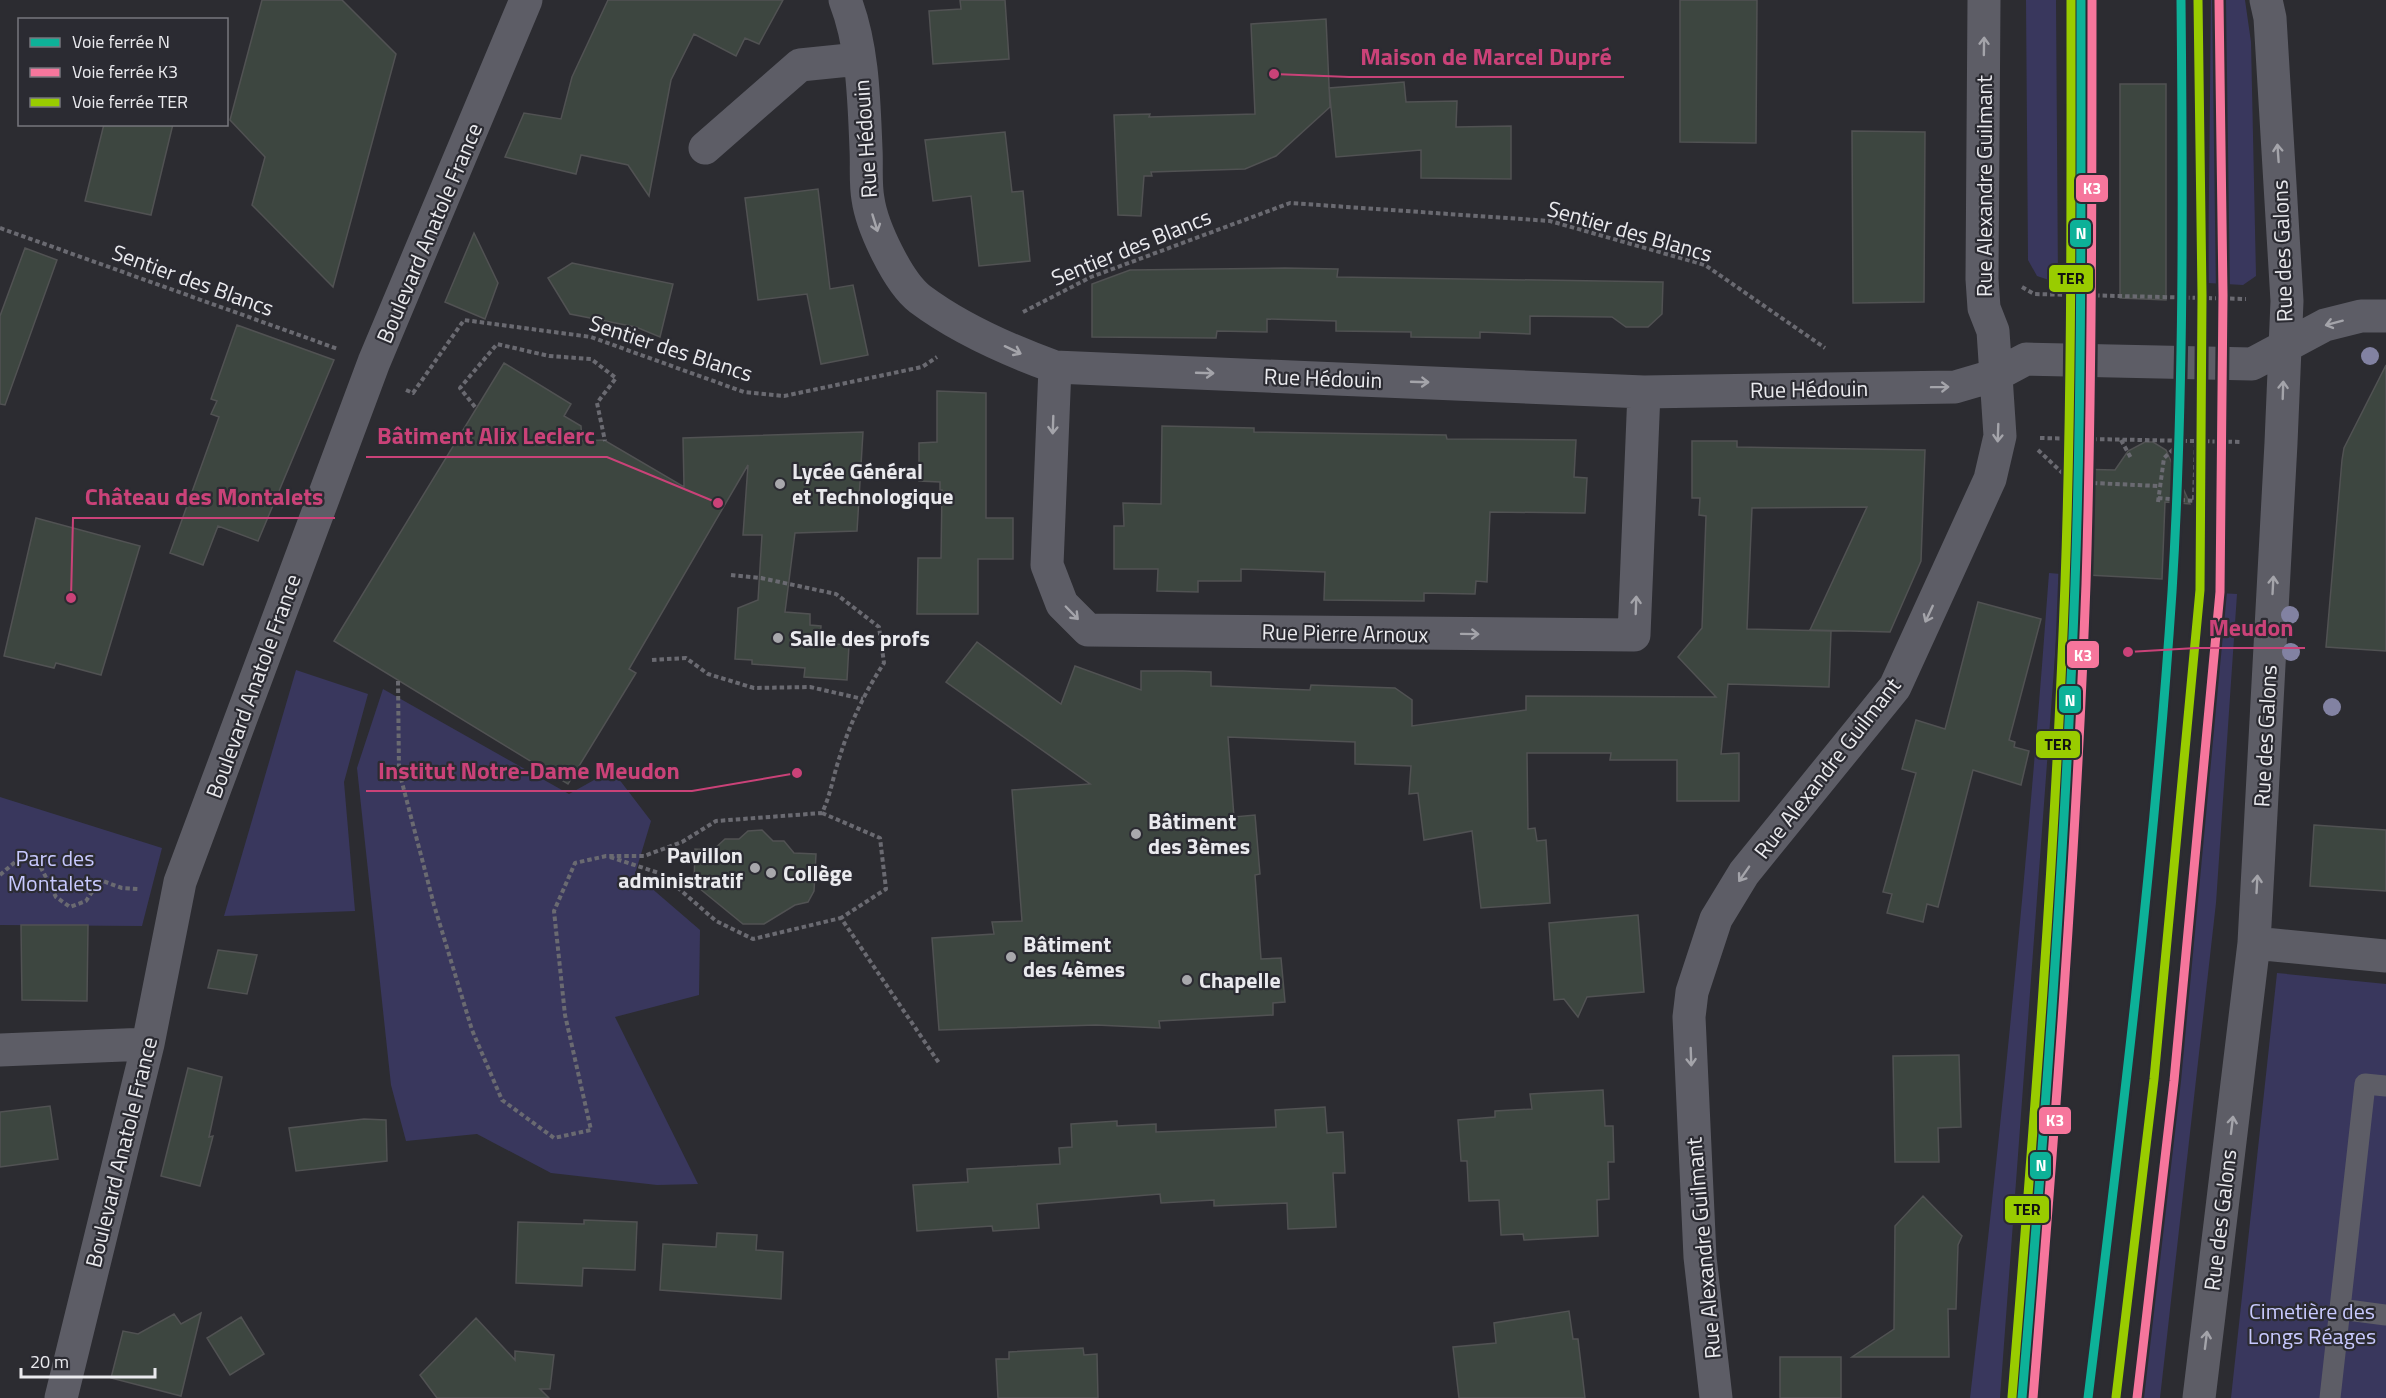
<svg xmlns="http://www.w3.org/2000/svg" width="2386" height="1398" font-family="'Titillium Web',sans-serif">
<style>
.green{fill:#39375d}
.building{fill:#3d4640;stroke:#515253;stroke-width:1.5}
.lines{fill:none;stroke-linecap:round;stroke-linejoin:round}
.path{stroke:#6a6a71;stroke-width:4;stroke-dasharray:4.5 3;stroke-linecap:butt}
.lane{stroke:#5d5d66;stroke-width:21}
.street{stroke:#5d5d66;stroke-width:33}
.rail-1-casing{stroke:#2b2b32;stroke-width:14}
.rail-2-casing{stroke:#2b2b32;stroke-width:14}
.rail-3-casing{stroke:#2b2b32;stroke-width:14}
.rail-1{stroke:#0db198;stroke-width:9}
.rail-2{stroke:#f6769c;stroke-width:9}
.rail-3{stroke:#9c0;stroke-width:9}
.tree{fill:#8282a2}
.oneway{stroke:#a4a4aa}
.poi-dot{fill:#a8a8ac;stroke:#2b2b32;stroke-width:2}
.labels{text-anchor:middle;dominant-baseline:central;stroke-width:4.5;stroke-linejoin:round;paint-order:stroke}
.street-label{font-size:22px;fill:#eaeaee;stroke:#2b2b32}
.poi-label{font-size:22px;font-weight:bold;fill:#eaeaee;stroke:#2b2b32;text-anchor:start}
.park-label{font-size:22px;fill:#c8c9fe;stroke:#2b2b32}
.leader{fill:none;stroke:#ca4278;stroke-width:2}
.callout-dot{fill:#ca4278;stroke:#2b2b32;stroke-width:2}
.callout-label{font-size:24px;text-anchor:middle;font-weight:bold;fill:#ca4278;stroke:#2b2b32;stroke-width:4.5;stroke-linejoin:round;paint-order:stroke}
.line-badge{stroke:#2b2b32;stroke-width:2}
.badge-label{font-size:16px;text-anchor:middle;font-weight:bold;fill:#fff}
.pale-badge-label{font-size:16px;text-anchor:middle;font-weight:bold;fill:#111}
</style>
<rect width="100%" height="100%" fill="#2c2c31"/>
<path class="green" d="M2026,0H2056L2058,283L2037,276L2028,260Z
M2211,0H2245L2251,42L2256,276L2243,285L2208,283Z
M2049,573L2061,574L2000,1398H1970C2002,1124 2029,848 2049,573Z
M2218,593L2237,594L2216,903L2160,1398H2137L2181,1040Z
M296,670L368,694L344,782L355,911L224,916Z
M383,689L569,794L612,770L651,821L635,874L700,930L699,995L615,1017L698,1184L657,1185L551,1173L477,1134L406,1141L391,1085L357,768Z
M0,797L162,848L142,926L0,925Z
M2277,973L2386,984V1398H2231Z"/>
<path class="building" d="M262,0H342L396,54L333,287L252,205L265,157L230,120Z
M608,0H783L759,44L745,38L736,56L694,34L671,80L649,196L628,165L581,155L576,174L505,157L524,113L561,119L572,77Z
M960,0H1005L1009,59L933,64L929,11L961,9Z
M1680,0H1757L1756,143L1680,142Z
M1326,19L1330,107L1276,156L1245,169L1151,172L1152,176H1144L1141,216L1118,215L1114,115L1150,114L1149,117L1255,114L1251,24Z
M1404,82L1406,102L1457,101L1456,127L1511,126V179L1421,178V150L1336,157L1329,88Z
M2120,84H2166V300L2120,298Z
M104,124H173L151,215L85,201Z
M1852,131L1925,132L1924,302L1853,303Z
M1005,132L1012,192L1023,191L1030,261L979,266L971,196L933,201L925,140Z
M818,189L830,289L853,285L868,355L821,364L807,294L758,300L745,198Z
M474,233L498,283L485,319L445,302Z
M25,248L57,260L5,405L0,404V316Z
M572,263L673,284L660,337L636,327L570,314L548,278Z
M1285,268L1338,269L1337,277L1663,282L1662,314L1648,327H1626L1612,317L1530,316V334L1480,332V338L1411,337V332L1336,331V321L1267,319V332L1217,331L1216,338L1092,337V284L1130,270Z
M237,325L334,360L258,541L218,526L203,565L170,553L219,417L211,414L217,401L211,399Z
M504,363L571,404L564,416L581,426L582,441L604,440L684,487L683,438L863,432L857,531L795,533L785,612L810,614V625L821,626L820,643L849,645L847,680L804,677L805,668L752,664V660L735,659L738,608L758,600L762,535H743L748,465L629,669L636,673L568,784L334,641Z
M2386,365V651L2326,647L2342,460L2344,448Z
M937,391L986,393V518H1013V559H978V614H917L918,558H941L942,490H940V482L919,481V443L937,442Z
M1162,426L1254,428V432L1446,435L1447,439L1576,440L1574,477L1587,478L1585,513L1490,512L1487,582L1476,581L1475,594L1424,593V601L1324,600L1325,572L1241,569V581H1198V592L1157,591L1158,569H1114V526H1124L1123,503L1161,504Z
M1692,441H1737V447L1925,450L1921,561L1890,632L1810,630L1867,507L1752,508L1747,629L1831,631L1829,687L1728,684L1721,754L1739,753V801H1677V760H1610L1611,753H1527L1528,829L1535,828L1537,841L1546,840L1550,903L1481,908L1472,831L1424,840L1418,793L1409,794L1411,766L1355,764V742L1228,737L1234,817L1255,815L1260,874L1255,875L1261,959L1281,958L1285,1002L1273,1003V1015L1159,1021L1160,1028L1096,1025L939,1030L932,938L994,934L992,922L1022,921L1012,790L1090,784L946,682L977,642L1061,704L1075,666L1141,690V671H1183L1211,672V686L1310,690L1311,685L1395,688L1412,700V726L1526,710V696L1716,697L1678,657L1702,628L1706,516L1699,515L1700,498H1692Z
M2145,442H2153L2166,450L2190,504L2165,502L2162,579L2069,574L2072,469L2115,470L2128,451Z
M36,518L140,546L101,675L56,663L54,668L4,656Z
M1978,602L2041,619L2009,740L2015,742L2014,747L2029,751L2021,785L1973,770L1938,907L1927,904L1923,922L1887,913L1892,894L1883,892L1916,773L1902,769L1916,720L1945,729Z
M2314,825L2386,830V891L2310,886Z
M762,830L773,841H784L794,853L816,854L814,891L808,902L795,905L764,924H743L694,884L695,849L713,850L725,839H739L748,831Z
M1638,915L1644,992L1587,997L1578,1017L1564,999L1554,1000L1549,923Z
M21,925H88L87,1001L22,1000Z
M218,950L257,955L247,994L208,988Z
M1959,1055L1961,1127L1938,1128L1939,1162H1895L1893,1056Z
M188,1068L222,1077L209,1137L213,1136L200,1186L161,1176Z
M1603,1090L1605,1126H1613L1614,1162H1608L1609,1199L1597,1200L1598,1236L1524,1240L1523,1234L1501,1235L1499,1200L1469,1201L1467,1161H1461L1458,1120L1495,1117V1111L1532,1109L1530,1094Z
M50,1106L58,1159L0,1167V1112Z
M1325,1107L1327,1133L1343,1132L1345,1173H1333L1336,1227L1288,1229L1287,1203L1214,1206V1200L1161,1203L1160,1194L1037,1204L1039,1228L993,1231L992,1226L917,1231L913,1185L968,1182L967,1169L1060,1164L1059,1148L1072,1147L1071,1124L1117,1121V1126L1156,1124V1132L1276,1127L1275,1110Z
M364,1119L386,1120L387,1161L296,1171L289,1128Z
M1923,1196L1962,1236L1958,1245L1956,1309H1948L1949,1357H1852L1894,1329L1895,1226Z
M584,1220L637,1222L635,1270L583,1268L582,1286L516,1283L518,1222L584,1224Z
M717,1233L757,1235L756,1250L783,1252L781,1299L660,1290L663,1244L716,1247Z
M1569,1311L1573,1339H1578L1585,1398H1459L1453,1347L1496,1343L1494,1323Z
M201,1313L181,1396L111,1378L123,1331L138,1334L174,1314L181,1324Z
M241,1317L264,1354L230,1375L207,1338Z
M476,1318L515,1360V1351L554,1355L550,1389H540L549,1398H437L420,1375Z
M1083,1348L1084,1355L1097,1354L1098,1398H998L996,1359H1009V1352Z
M1780,1357H1841V1398H1780Z"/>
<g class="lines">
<path class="path" d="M0,228L338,349
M2022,287L2034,294L2246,299
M1023,312L1091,277L1290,203L1550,221L1705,265L1825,348
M406,390L413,393L464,320L591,337L744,392L784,396L922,367L937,357
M475,407L460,388L497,344L549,356L591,359L616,378L597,403L605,441
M2040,438L2242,442
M2121,440L2131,458
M2038,450L2072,482L2158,486
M2158,498L2194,501L2196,442
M2158,502L2164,458L2181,442
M652,660L686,658L708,674L754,688L810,687L863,699
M398,681L399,771L434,905L472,1030L502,1100L554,1138L591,1130L565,1015L554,911L575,863L606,856H644L682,842L716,821L822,813C831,794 833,776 840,756C850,723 865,692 884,663L879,627L836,594L761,578L731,575
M822,813L880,838L886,889L841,918
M610,857L662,874L716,921L753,939L841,918L939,1063
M0,875L22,856L37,860L56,897L70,907L86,901L100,880L122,888L138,889"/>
<path class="lane" d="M2340,1309L2386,1315
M2330,1398L2365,1084L2386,1086"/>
<path class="street" d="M845,0C863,46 864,100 866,149C867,165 865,183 868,199C872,227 898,282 920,299C960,329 1008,350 1055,367L1644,392L1955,387L1996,375L2026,359L2252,364L2325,325L2361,316H2386
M705,148L800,65L859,59
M1055,367L1047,565L1062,604L1088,630L1634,635L1644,392
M2254,943L2386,956
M0,1050L148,1044
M61,1398L148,1044L180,882L374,362L526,0
M1716,1398L1700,1257L1689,1017L1692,992L1716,919L1744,873L1895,687L1990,479L2000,436L1993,331L1984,308L1982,279L1984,0
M2199,1398L2254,943L2281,443L2287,301L2270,18L2266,0"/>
<g class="rail-1-casing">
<path id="rail-1" d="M2022,1398C2045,1127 2065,856 2075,584C2082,389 2081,195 2081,0
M2088,1398C2121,1130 2154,862 2172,592C2184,395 2183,197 2181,0"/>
</g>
<g class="rail-2-casing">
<path id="rail-2" d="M2033,1398C2055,1127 2076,856 2086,584C2092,389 2092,195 2092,0
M2137,1398L2174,1081L2220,592L2223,295L2219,0"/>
</g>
<g class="rail-3-casing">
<path id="rail-3" d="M2012,1397C2034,1126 2055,855 2065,583C2072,389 2071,194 2071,0
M2116,1397L2154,1079L2200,590L2202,295L2198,0"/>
</g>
<use href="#rail-1" class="rail-1"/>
<use href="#rail-2" class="rail-2"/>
<use href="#rail-3" class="rail-3"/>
</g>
<g class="tree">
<circle cx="2370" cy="356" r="9"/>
<circle cx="2290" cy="615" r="9"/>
<circle cx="2291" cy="652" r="9"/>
<circle cx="2332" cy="707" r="9"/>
</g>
<defs><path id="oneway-shaft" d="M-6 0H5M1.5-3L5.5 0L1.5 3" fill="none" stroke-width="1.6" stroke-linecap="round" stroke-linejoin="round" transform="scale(1.5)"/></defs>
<g class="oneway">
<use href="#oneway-shaft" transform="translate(1984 46) rotate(-89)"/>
<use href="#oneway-shaft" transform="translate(2278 153) rotate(-94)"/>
<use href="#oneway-shaft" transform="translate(875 223) rotate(73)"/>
<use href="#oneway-shaft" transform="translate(2334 323) rotate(165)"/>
<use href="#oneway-shaft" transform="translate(1013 350) rotate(25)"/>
<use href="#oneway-shaft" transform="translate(1205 373) rotate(2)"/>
<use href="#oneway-shaft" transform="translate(1420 382) rotate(2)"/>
<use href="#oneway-shaft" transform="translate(1940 387) rotate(-1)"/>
<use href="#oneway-shaft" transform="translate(2283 390) rotate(-88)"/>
<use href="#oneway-shaft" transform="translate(1053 425) rotate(92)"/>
<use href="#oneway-shaft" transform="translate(1998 433) rotate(92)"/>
<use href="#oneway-shaft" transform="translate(2273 585) rotate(-87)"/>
<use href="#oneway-shaft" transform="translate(1636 605) rotate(-88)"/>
<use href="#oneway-shaft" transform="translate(1072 613) rotate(46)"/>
<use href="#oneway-shaft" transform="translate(1929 614) rotate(115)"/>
<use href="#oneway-shaft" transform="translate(1470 634) rotate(1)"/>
<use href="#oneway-shaft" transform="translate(1744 874) rotate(125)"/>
<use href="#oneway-shaft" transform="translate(2257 884) rotate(-87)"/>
<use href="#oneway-shaft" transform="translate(1691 1057) rotate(88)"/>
<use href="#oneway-shaft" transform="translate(2232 1125) rotate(-83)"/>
<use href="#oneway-shaft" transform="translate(2206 1340) rotate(-83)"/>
</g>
<g class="poi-dot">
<circle cx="780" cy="484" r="6"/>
<circle cx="778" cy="638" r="6"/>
<circle cx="1136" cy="834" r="6"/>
<circle cx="755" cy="868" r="6"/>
<circle cx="771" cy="873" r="6"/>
<circle cx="1011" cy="957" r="6"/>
<circle cx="1187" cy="980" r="6"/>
</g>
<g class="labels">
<g class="street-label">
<text transform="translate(865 139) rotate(-94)">Rue Hédouin</text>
<text transform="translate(1984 186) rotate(-90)">Rue Alexandre Guilmant</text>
<text transform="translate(1630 231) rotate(16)">Sentier des Blancs</text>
<text transform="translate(429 233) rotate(-67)">Boulevard Anatole France</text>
<text transform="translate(1131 247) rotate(-22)">Sentier des Blancs</text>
<text transform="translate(2282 251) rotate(-92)">Rue des Galons</text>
<text transform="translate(193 280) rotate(20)">Sentier des Blancs</text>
<text transform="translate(671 348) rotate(18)">Sentier des Blancs</text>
<text transform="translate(1323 378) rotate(2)">Rue Hédouin</text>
<text transform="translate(1809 389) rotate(-1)">Rue Hédouin</text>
<text transform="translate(1345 633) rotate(1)">Rue Pierre Arnoux</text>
<text transform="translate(253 686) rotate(-70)">Boulevard Anatole France</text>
<text transform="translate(2265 736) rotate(-87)">Rue des Galons</text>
<text transform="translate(1827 768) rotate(-52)">Rue Alexandre Guilmant</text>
<text transform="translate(121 1152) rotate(-76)">Boulevard Anatole France</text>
<text transform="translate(2220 1220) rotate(-83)">Rue des Galons</text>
<text transform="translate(1703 1248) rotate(-95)">Rue Alexandre Guilmant</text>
</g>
<g class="poi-label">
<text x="792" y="471">Lycée Général<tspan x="792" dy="25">et Technologique</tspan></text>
<text x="790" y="638">Salle des profs</text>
<text x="1148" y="821">Bâtiment<tspan x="1148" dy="25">des 3èmes</tspan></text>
<text x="743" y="855" text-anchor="end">Pavillon<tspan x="743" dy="25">administratif</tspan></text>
<text x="783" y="873">Collège</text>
<text x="1023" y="944">Bâtiment<tspan x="1023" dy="25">des 4èmes</tspan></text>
<text x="1199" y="980">Chapelle</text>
</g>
<g class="park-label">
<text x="55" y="858">Parc des<tspan x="55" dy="25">Montalets</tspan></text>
<text x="2312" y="1311">Cimetière des<tspan x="2312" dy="25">Longs Réages</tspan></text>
</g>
</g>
<path class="leader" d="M1274 74L1349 77H1624M718 503L607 457H366M71 598L73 518H335M2128 652L2196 648H2305M797 773L692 791H366"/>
<g class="callout-dot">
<circle cx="1274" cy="74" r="6"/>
<circle cx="718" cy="503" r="6"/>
<circle cx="71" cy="598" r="6"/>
<circle cx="2128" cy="652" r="6"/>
<circle cx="797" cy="773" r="6"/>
</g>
<g class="callout-label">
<text x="1486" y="65">Maison de Marcel Dupré</text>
<text x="486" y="444">Bâtiment Alix Leclerc</text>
<text x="204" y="505">Château des Montalets</text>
<text x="2251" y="636">Meudon</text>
<text x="529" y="779">Institut Notre-Dame Meudon</text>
</g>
<g class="line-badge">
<rect x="2075" y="174" width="34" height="29" rx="6" fill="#f6769c"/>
<rect x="2069" y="219" width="23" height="29" rx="6" fill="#0db198"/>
<rect x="2048" y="264" width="46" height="29" rx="6" fill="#9c0"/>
<rect x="2066" y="640" width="34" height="29" rx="6" fill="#f6769c"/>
<rect x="2058" y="685" width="24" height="29" rx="6" fill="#0db198"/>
<rect x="2035" y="730" width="46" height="29" rx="6" fill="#9c0"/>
<rect x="2038" y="1106" width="34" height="29" rx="6" fill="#f6769c"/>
<rect x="2029" y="1151" width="23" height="29" rx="6" fill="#0db198"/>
<rect x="2004" y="1195" width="46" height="29" rx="6" fill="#9c0"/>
</g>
<g class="badge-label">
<text x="2092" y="194">K3</text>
<text x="2081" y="239">N</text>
<text x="2083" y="661">K3</text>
<text x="2070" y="706">N</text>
<text x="2055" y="1126">K3</text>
<text x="2041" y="1171">N</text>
</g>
<g class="pale-badge-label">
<text x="2071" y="284">TER</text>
<text x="2058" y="750">TER</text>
<text x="2027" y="1215">TER</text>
</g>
<rect x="18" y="18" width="210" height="108" fill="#2b2b32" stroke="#77777d" stroke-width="1.5"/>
<rect x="30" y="38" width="30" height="9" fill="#0db198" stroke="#77777d" stroke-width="1.5"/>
<text x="72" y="48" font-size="18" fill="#eaeaee">Voie ferrée N</text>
<rect x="30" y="68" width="30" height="9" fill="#f6769c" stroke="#77777d" stroke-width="1.5"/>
<text x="72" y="78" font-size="18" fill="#eaeaee">Voie ferrée K3</text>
<rect x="30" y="98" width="30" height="9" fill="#99cc00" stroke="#77777d" stroke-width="1.5"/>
<text x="72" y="108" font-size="18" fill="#eaeaee">Voie ferrée TER</text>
<path d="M21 1368v9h134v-9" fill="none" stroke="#eaeaee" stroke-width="3"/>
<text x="30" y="1368" font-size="18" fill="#eaeaee" stroke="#2b2b32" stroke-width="4.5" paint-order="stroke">20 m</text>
</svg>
